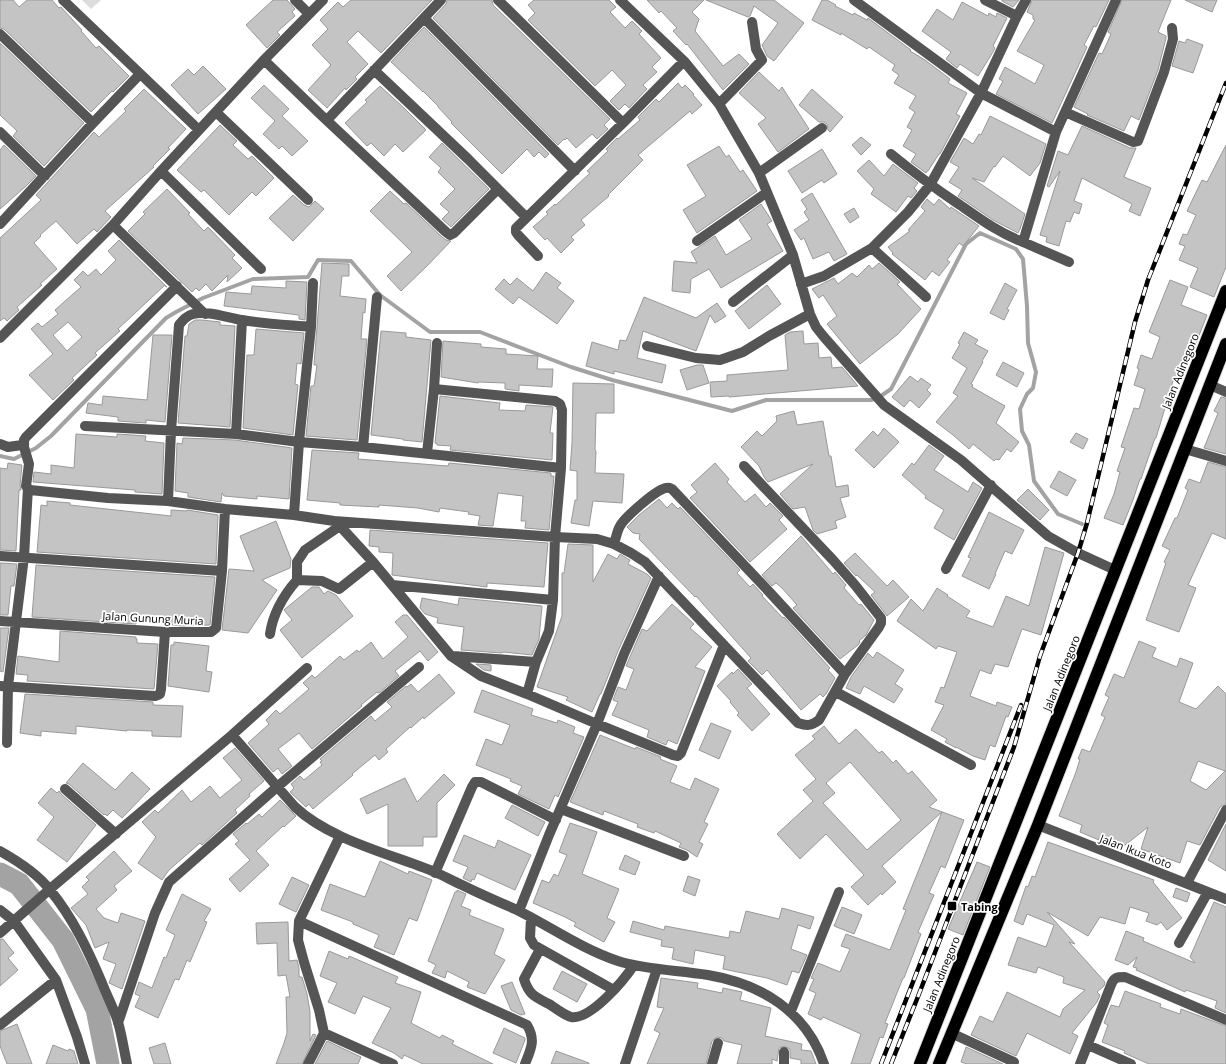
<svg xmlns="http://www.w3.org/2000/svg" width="1226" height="1064" font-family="'Open Sans',sans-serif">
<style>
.green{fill:#dcdcdc}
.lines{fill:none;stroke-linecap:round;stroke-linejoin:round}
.stream{stroke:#a3a3a3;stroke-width:4}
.river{stroke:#a3a3a3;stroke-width:23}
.building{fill:#c4c4c4;stroke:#999;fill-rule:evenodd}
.highway-casing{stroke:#dbdbdb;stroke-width:14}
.minor{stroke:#555;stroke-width:10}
.highway{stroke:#000;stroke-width:12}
.rail-casing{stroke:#000;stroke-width:4.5}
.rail{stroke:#fff;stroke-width:3;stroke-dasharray:9;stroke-linecap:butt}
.poi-dot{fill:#000;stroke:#fff;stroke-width:1.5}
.labels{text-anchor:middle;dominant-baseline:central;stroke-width:3.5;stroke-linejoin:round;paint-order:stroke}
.street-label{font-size:11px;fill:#000;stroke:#fff}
.poi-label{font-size:11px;font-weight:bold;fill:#000;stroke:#fff;text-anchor:start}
</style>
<rect width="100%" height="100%" fill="#fff"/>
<path class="green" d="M82,0H101L91,9Z"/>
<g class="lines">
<path class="stream" d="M0,456L14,459L36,448L51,436L166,318L176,312L203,298L253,279L308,277L318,260L351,261L380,295L430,332H480L571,367L612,380L732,411L766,400H871L878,398L891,389L966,244L980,233L1016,249L1023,259L1027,306L1028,343L1036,372L1033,388L1027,394L1020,409L1022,431L1029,445L1034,481L1058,514L1082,524"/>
<path class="river" d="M0,874L19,884L63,940L97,1009L108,1064"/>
</g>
<path class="building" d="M0,0H13L19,7L27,0H52L59,8L61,7L82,30L81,31L96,48L99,46L129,76L113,92L112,91L91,112L4,29L0,28Z
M273,0H287L295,9L292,12L295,16L277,32L280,35L267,48L246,25Z
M351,0H432L381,53L358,31L347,42L368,64L355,77L357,79L346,90L345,88L327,108L308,90L331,65L312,45L328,29L320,20L338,2L343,7Z
M447,0H492L493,5L610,119L604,125L608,129L597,139L592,134L576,148L567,138L565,140L564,139L558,145L433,18L446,4Z
M534,0H609L616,7L610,12L625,28L632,21L642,31L639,34L661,58L652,67L657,72L643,85L647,89L629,108L625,104L619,110L610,101L626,85L612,70L595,86L528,20L535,13L528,5Z
M647,0H704L692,12L699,19L695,31L723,66L739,54L749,64L723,90L687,44L686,45L673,31L677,28L661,11L659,13Z
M706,0H774L804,23L774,61L767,56L762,45L778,23L754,6L750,16L748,17Z
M822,0H827L836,5L835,6L853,15L854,13L867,20L868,18L911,50L910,51L925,60L950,79L948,83L967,93L956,114L960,116L940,154H939L928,171H927L926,173L911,162L916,154L903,146L912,130L907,127L915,112L909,108L916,96L894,83L899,75L892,70L895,65L869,47L867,49L841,33V35L812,20Z
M1002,0H1019L1013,7L1002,1Z
M1032,0H1109L1096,27L1094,26L1084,45L1087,47L1052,123L996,94L1003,81L999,79L1005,67L1035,84L1044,65L1017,51L1035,20L1033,19V15L1027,12Z
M1122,0H1171L1158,32L1166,36V38L1158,70L1139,120L1131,116L1124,131L1087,115L1088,114L1074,107L1099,53L1102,54L1111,34L1108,32Z
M1185,0H1217L1212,12Z
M962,2L988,16L989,13L996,17L997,13L1007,18L993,46L995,48L993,52L978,76L960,64L957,68L946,59L951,52L922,31L937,9L953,20Z
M424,27L549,154L545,158L539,152L534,157L527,149L502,174L451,123L452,122L438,107V106L423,91V92L391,62Z
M1187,39L1203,45L1193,73L1172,66L1179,41L1185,43Z
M0,43L84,123L44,166L13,136L17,131L0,115Z
M203,66L226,89L198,114L171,85L188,69L194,75Z
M759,72L779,91L782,87L809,129L778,152L758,124L766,118L739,93Z
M678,83L682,88L685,85L694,94L693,95L702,105L692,114L690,111L638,155L643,160L608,195L609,196L581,220L585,225L571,237L574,240L561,253L547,238L545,240L533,227L548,214L546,212L555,204L556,205L590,173L587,171L608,151L606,149L617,138L618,139L640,120L638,117L656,99L659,102Z
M264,85L289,109L282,116L308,141L292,156L282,146L279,149L263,134L275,121L251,98Z
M380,86L403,107L426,130L403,152L395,144L384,156L371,143L367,146L345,123L367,102L365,100Z
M144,89L186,129L168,148L170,149L153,166L154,167L105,211L111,217L97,232L94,229L77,244L56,221L40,235L41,236L34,243L57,269L40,284L42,285L17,307L19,310L7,321L4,318L0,321V238L41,200L36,195L94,132L99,137L126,111L124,109Z
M812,89L843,117L830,132L828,130L827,124L824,122H819L799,105Z
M990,116L1046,144L1040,163L1030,176L1003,156L995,167L994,166L984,182L972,178L1025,214L1020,229L1018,233L993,220L958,196L962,190L949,182L959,167L950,162L964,138L973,144L979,134L981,135Z
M220,125L237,141L233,145L248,159L252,156L274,178L256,196L252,192L229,215L204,190L201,192L177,170Z
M1082,126L1130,148H1136L1124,177L1151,188L1140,216L1129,211L1132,204L1082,178L1074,201L1082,204L1079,214L1074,212L1070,222L1066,221L1059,246L1046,242L1047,237L1040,235L1060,171L1049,187L1047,186L1058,151L1068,155Z
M861,137L871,145L861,155L852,145Z
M442,143L489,189L451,227L442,219L449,212L440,204L455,189L438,172L441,168L429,157Z
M4,145L36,176L25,187L0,209V150Z
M1226,145V267L1214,297L1190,287L1198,268L1179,260L1185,246L1179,244L1183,234L1187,235L1196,215L1187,211L1202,180L1207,182Z
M719,146L726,157L729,155L740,172L743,170L757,191L697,233L683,210L706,196L687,165Z
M822,149L837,174L824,183L822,180L802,193L788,171Z
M869,160L884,176L893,164L918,183L914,188L917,191L911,198L908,196L896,212L871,194L874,189L857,171Z
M167,189L190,213L188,214L204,231L208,227L235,255L232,258L242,268L227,282L228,275L212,291L206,284L199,291L196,288L192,292L128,231L145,214L143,212Z
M390,191L404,204L406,203L442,237L446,240L451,241L427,266L401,291L387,276L412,252L370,211Z
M812,193L847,254L834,261L829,252L813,259L804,238L801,240L794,230L809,220L804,212L807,209L801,200Z
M293,195L304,205L309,207L315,201L324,209L293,241L269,218Z
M927,199L934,205L939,199L950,209L951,207L979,226L963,246L959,243L947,260L950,262L939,276L932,271L925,280L892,254L893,253L888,247L910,231L908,230L925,211L921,207Z
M761,204L772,221L767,224L783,251L721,288L709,269L691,279L690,293L672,291L674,261L697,263L691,252L715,236L726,255L752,239L739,220Z
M854,208L859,217L850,223L844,214Z
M119,240L167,287H166L165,285L118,329L120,331L95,353L97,355L72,378L74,380L53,400L29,375L53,354L31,329L38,323L42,327L58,314L55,310L81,287L74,280L83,271L88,276L96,269L101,275L116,260L108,251ZM68,322L82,337L67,351L53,335Z
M322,263L349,264V276H342L340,296L366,299L365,313L363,312L361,339H367L357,440L306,436L311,386H314L317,365H314Z
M879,263L898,280L900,282L897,284L921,309L898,334L860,364L827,324L837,316L823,295L819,298L812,289L834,278L838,284L852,273L857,277L869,265L872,269Z
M546,272L561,283L557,288L574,301L557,324L519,297L513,304L495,289L504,279L510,285L517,278L533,291Z
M1170,280L1188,287L1181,305L1207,315L1191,356L1186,354L1176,382L1173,381L1156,438H1155L1141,479H1140L1133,500L1123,525L1104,518L1114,494L1120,472L1117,471L1125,448L1121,447L1134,408L1139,409L1145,389L1134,385L1139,369L1137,368L1141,355L1152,359L1160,337L1149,332Z
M286,281L307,282L305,320L299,319V315L224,306L226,292L251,294L252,286L286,288Z
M1005,283L1017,290L1007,309L1009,310L1004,320L990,313Z
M767,285L781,304L749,329L735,311Z
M644,297L696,318L717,303L726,316L715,323L710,315L696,351L643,331L637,358L666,365L662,383L614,371V374L586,366L592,342L618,350L620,340L626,341Z
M195,320H202L220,322V325L235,326L230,427L178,423L185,336H187L189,324Z
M256,329L304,333L301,364L297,363L295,384L298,385L293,435L243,428L247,355H254Z
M381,331L406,333V337L431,340L422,442L403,440V439L371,435Z
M803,331L804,344L818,343L819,358L831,357L832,368L842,367L858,386L729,397V396L711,397L710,382L727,381V375L788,370L785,335L790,332Z
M964,332L978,340L975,344L988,351L982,361L983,362L971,384L973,385L972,387L1005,406L996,423L1019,442L1011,452L1007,449L999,460L996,459L994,461L973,444L969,449L953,435L936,422L958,396L953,393L967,368L952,358L960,344L958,343Z
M153,335H172L165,422L146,420V423L118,421V417L86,413L88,403L102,405L103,396L147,400Z
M443,341L481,344V347L506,349V354L538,356L537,369H553L552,387L519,385V391L505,389V383L478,382V383L441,377Z
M1003,362L1024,373L1017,387L996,375Z
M697,365H703L709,383L687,390L680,370Z
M910,376L918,382L921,378L931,385L927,390L931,394L919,408L910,400L904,407L892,397Z
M573,383L614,384V413H596L595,450L596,451L595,473L624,474L622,503L593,501L589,526L571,523L575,500H577V471L570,470L572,443Z
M440,396L500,403L499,410L525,411L526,405L553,407L550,433H553L552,460L450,450L451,446L437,445V444L435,443Z
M1221,397L1226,398V454L1204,448L1218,413L1214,411Z
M794,411L797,425L823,421L829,456H831L836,487L848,485L849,496L840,498L846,517L835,521L837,528L817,534L813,530L805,507L793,509L780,494L813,464L768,482L764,477L759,466L741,447L757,431L762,436L777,421L776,416Z
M884,428L899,442L874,468L855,450L873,431L878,436Z
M1076,433L1088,439L1083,449L1070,442Z
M76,434L117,437V434L146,436L145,441L164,443L162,494L135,492V490L33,482L34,472L51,474V465L74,468Z
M183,438L235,440L292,448L289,499L257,496V499L224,496L222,493L221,502L188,497V493L175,491L177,443L182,444Z
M929,445L944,456L934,470L968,492L973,482L982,488L954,540L934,528L944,510L925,498L926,496L902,475L912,463L914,465Z
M312,450L359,453L358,459L448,466L449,463L551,473V476H554L549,530L525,528L526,521H521L523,496L498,493L493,526L478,525L480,516L468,514L469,512L440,508L439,512L418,508L379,505V507L340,505V503L307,500Z
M1208,462L1226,467V539L1212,533L1188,585L1196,588L1179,632L1146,620L1166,563L1164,562L1170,550L1162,546L1175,518H1177L1188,490L1185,488L1189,479L1200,483Z
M8,463L22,465L20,485L21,490H19L16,551L0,550V468L7,469Z
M715,463L729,479L727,482L745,502L755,494L766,507L770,503L783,516L779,520L787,529L750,562L690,498L697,492L691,485Z
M1059,471L1076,480L1067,496L1050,487Z
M1028,489L1049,510L1040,520L1017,500Z
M659,499L667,508L672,503L678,509L680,507L740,570L737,573L750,587L753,584L763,595L762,596L783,618L784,617L830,668L828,670L835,678L826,694L823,697L820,694L801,710L767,670L762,675L748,661L751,658L696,596L695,597L639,539L640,534L633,533L627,527L639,515Z
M47,501L70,503V505L171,516V510L187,511V510L218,515L216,564L37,552L41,505L47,506Z
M989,512L1024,530L1012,554L1005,551L995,574H996L989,589L962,576L971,558L968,557Z
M276,521L291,559L290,568L262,580L277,590L248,633L222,630L229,569L254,571L240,536Z
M370,530L548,543L544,587L487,583V587L392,575L393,553L379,552V547L369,546Z
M801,536L833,574L835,572L846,585L844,588L859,605L861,604L874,620L866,635L859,641L860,642L858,645L840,659L793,608L797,605L782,588L776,583L772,586L762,575Z
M568,544L593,545V582L608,554L617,559L620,554L628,559L630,560L628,564L647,574L651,578L618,651L601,694H600L592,712L566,700L568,697L537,687L562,616V573H564Z
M1045,547L1064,553L1041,635L1022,629L1008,667L995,664L991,674L980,670L970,696L996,706L997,702L1012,707L1008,717L1006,716L995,747L990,745L985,760L973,756L956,747V748L945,742L947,739L931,730L944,705L935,702L941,687L944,688L957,652L938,646L936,649L897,621L911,599L923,611L937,588L948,595L947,596L970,611L966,617L993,627L1006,596L1029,606Z
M855,553L887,586L893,580L909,597L887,616L871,595L875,592L857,575L856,576L844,563Z
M0,563L17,564L14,586H11L8,615H0Z
M36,565L215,577L210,625L181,626L137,620L136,624L32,617Z
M312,587H319L324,594L328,591L336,595L353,616L302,658L280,630L292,620L284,610L285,609Z
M422,598L458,605L459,598L542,606L539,639L532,655L503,652L502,653L461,650L464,627L437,623L438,618L425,614L420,608Z
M672,604L694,624L690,628L712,647L695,667L705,671L677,744L668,740L666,745L647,737L649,730L612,715L618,702L613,700L618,687L626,690L634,669L626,666L642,629L647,631Z
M403,615H407L438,652L428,661L420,651L395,671L399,676L379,693L377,692L361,705L362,706L312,749L299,733L278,749L292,766L282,774L278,768L273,772L248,743L269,724L266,720L276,710L280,714L309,689L303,683L312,675L315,678L340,656L344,660L357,650L359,652L371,642L383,659L408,637L395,622Z
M0,628H9L3,672L0,671Z
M60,631L136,637V639H137V643L158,644L154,689L27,681L28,675L16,674L18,656L59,662Z
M1139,641L1156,648L1152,657L1177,667L1180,658L1193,663L1179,702L1196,709L1218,686L1226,694V804L1220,807L1200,845L1187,841L1180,863L1141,849L1148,827L1124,846L1099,838V840L1080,832L1082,825L1059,816L1076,772L1080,759H1078L1082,749L1090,752L1105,717L1101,715L1109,697L1105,695L1114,674L1124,678ZM1198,761L1225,771L1206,790L1190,781Z
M174,642L209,646L206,671L212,672L209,692L168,686L171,645H174Z
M877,652L904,670L895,684L903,689L894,703L864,686L860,694L846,688L851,677L868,653L873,658Z
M476,664L491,665V671L484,670Z
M738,669L752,684L747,688L770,714L752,731L737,715L739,713L730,702L731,701L717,686L732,672L733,674Z
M439,674L455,693L424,719L423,717L411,728L410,727L386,749L388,752L379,760L375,755L352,774L353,775L313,809L309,804L306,807L290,792L294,788L291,784L300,776L304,780L322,765L320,762L322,761L320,759L371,716L375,721L392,707L387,702L406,686L407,687L411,684L418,692Z
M482,690L533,709L531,715L557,723L558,720L575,727L573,733L584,737L558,797L555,795L549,809L518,794L522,786L510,781L511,779L476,765L486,739L502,745L510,725L474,712Z
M25,694L153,702V705L183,706L181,737L152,736V731L127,730V731L76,726V734L41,731V736L20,733Z
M711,723L731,731L719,759L699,750Z
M824,726L839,744L856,729L879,753L882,751L893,763L896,760L908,774L912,771L937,800L929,807L964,820L945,868L941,866L929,893L934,895L918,932L921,934L904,978H903L885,1023L888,1024L883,1038L880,1037L870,1064H851L861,1034L823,1017L821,1020L808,1014L816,993L809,990L814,979L811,978L818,963L840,972L850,949L841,946L846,934L890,950L906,910L903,909L942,812L882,866L896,882L882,895L881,893L868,905L851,887L864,875L826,834L800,859L777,834L813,801L803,790L816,779L795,755L815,739L812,736ZM850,762L901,820L867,850L823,803L835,793L826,783Z
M600,735L635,749L636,747L661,757L660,759L677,766L670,782L690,790L695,778L719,789L704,822L708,824L699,842L703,844L697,857L687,850L679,847L681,843L655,831L654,833L637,827L638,824L604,811L603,815L570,802Z
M235,748L264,781L249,794L250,796L235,810L237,813L202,845L200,843L169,870L162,880L138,863L156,837L142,822L155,810L158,813L182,790L191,802L210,786L220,798L242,780L223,758Z
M83,763L115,790L132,772L150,789L122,818L113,810L107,816L105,814L104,815L69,784L66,783Z
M444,774L455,785L437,803V837H423V846H388V804L367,814L360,799L405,778L417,802Z
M51,788L57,793L59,791L61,794L96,825L67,862L37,840L54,817L38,803Z
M280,800L296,816L284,827L283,826L256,851L269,865L240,892L229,879L250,860L235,844L239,841L233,834L246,823L247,824L259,814L262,817Z
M512,805L545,822L538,836L505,818Z
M570,823L597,832L582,874L619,889L607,918L615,922L604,942L574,926L576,923L565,917L533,903L542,880L549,883L554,874L558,876L567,855L559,852Z
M1226,824V871L1208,860Z
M464,835L495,848L498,840L531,855L515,890L477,873L474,880L472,879L471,882L463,878L468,867L453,861Z
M1048,842L1154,880L1153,882L1182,918L1167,930L1161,922L1157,925L1146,921L1149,913L1130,907L1125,924L1100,917L1088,936L1047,912L1075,944L1069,942L1105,982L1104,986L1097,992L1100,995L1097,1002L1072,1033L1078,1036L1070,1054L1027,1033L1016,1056L971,1035L980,1016L993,1022L1007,992L1060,1017L1063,1009L1085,990L1063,983L1064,977L1038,967L1036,973L1008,965L1018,937L1046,947L1054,925L1027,914L1023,925L1014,921L1026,886L1028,887L1032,876L1035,877Z
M114,851L132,871L114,886L117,890L96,909L104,918L118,923L121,913L145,921L122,989L109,983L116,964L103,959L109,942L95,948L86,925L71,908L88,894L82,887L89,880L86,877Z
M625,855L640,862L635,875L619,869Z
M380,861L408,874L409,871L432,880L417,921L409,918L394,955L374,947L379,935L353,924V922L321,910L330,884L365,897Z
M977,862L990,867L963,935L948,929Z
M688,876L700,880L695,896L683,891Z
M292,877L309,885L296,912L279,904Z
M1176,888L1190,893L1187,902L1173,897Z
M457,890L466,894L461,906L471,910L469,915L504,929L494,954L505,960L485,994L467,987L469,982L447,971L445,978L432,973L436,965L428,961L455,892H457Z
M182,894L211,909L204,921L207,922L190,962L187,960L179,980L175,979L158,1018L135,1007L140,996L135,994L139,982L152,988L164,957L166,958L175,935L166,930Z
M1214,902L1226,907V1013L1215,1008L1217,1001L1186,990L1185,992L1136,970L1137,968L1133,967L1137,957L1128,965L1115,960L1126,931L1144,938L1143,941L1195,963L1190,957Z
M842,907L862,915L854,934L834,926Z
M782,908L814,917L810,929L798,925L791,949L807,955L799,973L792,971L787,985L767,978L723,969L725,956L695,950L693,964L672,959L674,948L661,946L662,940L630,932L633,921L664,930L665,926L729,938L730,931L740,933L746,911L779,919Z
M288,922L289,961L297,960L299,968V977H302L307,994L310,1012V1041L313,1034L316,1035L302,1064H276L284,1043L287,1033L286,997H290L286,975L278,976L277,943L257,944L256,923Z
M0,939H3L14,953L8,958L18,970L0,986Z
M329,951L348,959L349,956L398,977L395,983L421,992L411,1023L440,1038L442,1035L454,1041L452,1044L493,1064H423L404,1055L402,1059L394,1053L372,1043L391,1008L363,996L355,1014L328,1002L337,983L320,976Z
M562,971L587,984L577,1002L553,989Z
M661,978L698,983L697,988L722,993L723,988L742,992L740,1000L771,1008L765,1036L802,1044L801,1050L811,1051L816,1064H801V1060L790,1058V1049L784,1046L779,1048L777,1061L772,1059V1064H737L742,1045L724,1041L722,1038L717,1037L712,1041L706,1064H647L660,1033L654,1030L664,1008L657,1007Z
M512,982L525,1014L521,1015L511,1010L501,986Z
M1125,991L1161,1004L1160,1007L1180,1014L1181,1009L1226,1026V1064H1149L1124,1053L1125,1051L1102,1042L1108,1025L1104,1023L1111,1005L1119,1007Z
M17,1024L32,1064H7L0,1046V1031Z
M504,1028L525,1038V1040L516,1063L493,1053Z
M327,1041L361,1057L358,1064H315Z
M165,1043L171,1064H154L149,1048Z
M53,1045L68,1051L69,1049L74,1051L78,1064H46Z
M966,1047L1003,1064H967L961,1062Z
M556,1051L589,1063V1064H551Z"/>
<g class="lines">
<g class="highway-casing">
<path id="highway" d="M920,1064L1226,291
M939,1064L1038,825L1226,344"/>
</g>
<path class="minor" d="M63,0L199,130
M295,0L309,14
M498,0L623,123L684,61
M620,0L684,61L719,104L759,173L793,255L810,314L816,327L824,337L884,405L961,460L1048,536L1078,553L1115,570
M854,0L981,93L1056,132L1023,242C999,233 980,219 960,205C936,189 913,172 891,154
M985,0L1017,16
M424,18L575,171
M0,34L93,123
M264,60L321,115L446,232L450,235L454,233L498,189
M374,70L468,159L526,217
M719,104L762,60L756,49L752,22
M216,112L308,200
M1065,112L1133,142L1138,141L1164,72L1173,39L1172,28
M327,120L441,0
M0,132L45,176
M1056,132L1116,0
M161,171L261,269
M759,173L822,128
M0,224L93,123L140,74
M113,225L205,314
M697,241L766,193
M1023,242L1069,262
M872,248L926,297
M538,256L518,235L516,232V228L623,123
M801,284L824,276L872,248L908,212L930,185L981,93L1017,16L1026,0
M733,302L793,255
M0,338L113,225L161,171L264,60L323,0
M647,346L696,358L720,360L743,352L769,336L810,314
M1210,385L1226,392
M434,389L555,401L560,404L562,410L561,468L555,537L553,600L549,631L536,662L527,694
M85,426L236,434L299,442L363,447L561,468
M236,434L242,320
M0,444L8,447L22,445L24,447L29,464L26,486L30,490L108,498L168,501L225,509L294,515L334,521L340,526L373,562L451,656L481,676L527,694L597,724L549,835L519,911
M24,447V440L26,437L177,286
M363,447L377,297
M1185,449L1226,461
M427,453L434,389L437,343
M168,501L171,431L179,325C183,320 186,316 193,314C207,310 228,318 242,320C264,324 288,325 311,327
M294,515L299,442L311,327L313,283
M334,521L555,537L597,539L614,544L631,553L645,562L798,723C807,726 811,726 819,720L845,674L879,627L881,623V618L855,585L833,560L744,466
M614,544C616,538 617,531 620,526C625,517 657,489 666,488C669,487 670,488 672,489L761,583L845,674
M0,556L222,571
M946,569L991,485
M659,576L624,654L597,724L673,755L678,756L681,753L724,645
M297,580V562L305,550L340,526
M392,585L553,600
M0,621L165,632H211L216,628L222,571L225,509
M270,634C273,613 283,596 297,580L322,581L339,589L373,562
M453,656L536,662
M0,686L155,696L160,694L161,689L165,632
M836,692L971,765
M232,735L295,807C330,840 391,854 435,872C444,876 453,881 462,885C480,894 499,902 517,910C551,927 582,949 618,961C646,970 678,970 708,975C761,984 806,1011 824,1064
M7,743L8,686L24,557L28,488
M65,789L116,834
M561,809L684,856
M1038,825L1226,899
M0,851C16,860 39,875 50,890C73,918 88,950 102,983C107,996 114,1009 118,1022C122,1036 124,1050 127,1064
M435,873L472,787L475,782H481L556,820
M1187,883L1226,810
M0,910L14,921L56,980L77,1037L85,1064
M531,918L530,938L534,945L614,990
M299,921L527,1025C536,1040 531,1049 525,1064
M0,933L50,889L232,735L307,668
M1179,943L1208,892
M540,949L524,979C529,995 535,997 549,1004C555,1008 564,1015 571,1017C591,1020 624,980 634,965
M791,1011L839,892
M118,1023L155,913L169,882L277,787L419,667
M0,1025L56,980
M324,1033L393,1064
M951,1033L1014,1062
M1088,1045L1131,1064
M308,1064L324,1033L319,1010L304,962L298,940L299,921L340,836
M625,1064L657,969
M712,1064L718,1043
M784,1064V1052
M1080,1064L1111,985C1114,977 1117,977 1125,977L1226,1020"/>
<use href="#highway" class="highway"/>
<g class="rail-casing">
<path id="rail" d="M881,1064L1021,705
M891,1064L919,994L1014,747L1040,656L1078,553L1087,523L1135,322L1148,280L1226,83"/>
</g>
<use href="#rail" class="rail"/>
</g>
<rect class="poi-dot" x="947" y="901" width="10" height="10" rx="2"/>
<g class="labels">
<g class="street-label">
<text transform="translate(1180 371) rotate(-68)">Jalan Adinegoro</text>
<text transform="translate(153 618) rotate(3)">Jalan Gunung Muria</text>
<text transform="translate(1061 673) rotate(-68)">Jalan Adinegoro</text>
<text transform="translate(1136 851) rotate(21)">Jalan Ikua Koto</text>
<text transform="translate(941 974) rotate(-68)">Jalan Adinegoro</text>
</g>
<g class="poi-label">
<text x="961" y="906">Tabing</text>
</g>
</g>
</svg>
